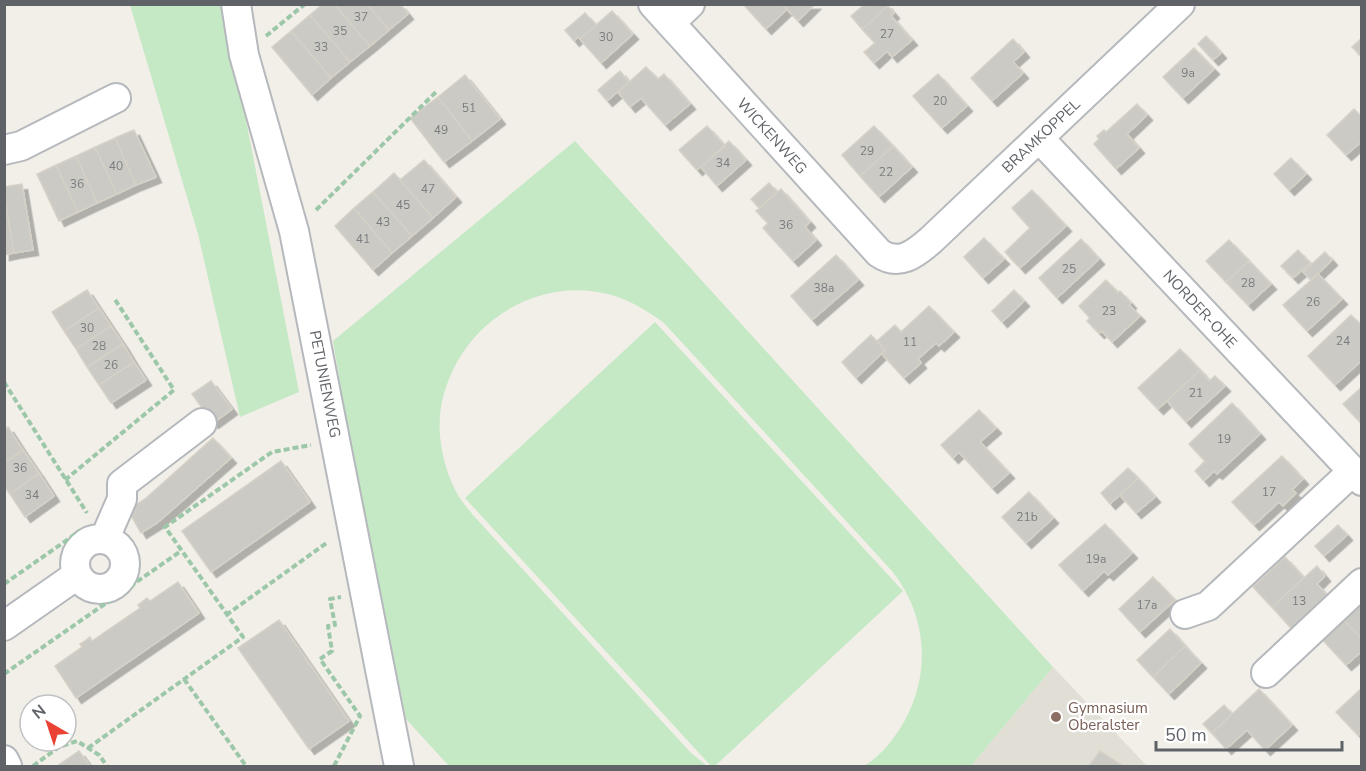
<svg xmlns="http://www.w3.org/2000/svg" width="1366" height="771" font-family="'Nunito Sans',sans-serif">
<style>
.education{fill:#e1ded6}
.green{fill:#c5e8c5}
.building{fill:#cccac5;stroke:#d6d1c6;stroke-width:1.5;filter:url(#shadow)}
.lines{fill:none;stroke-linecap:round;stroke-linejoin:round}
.minor-casing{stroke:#b5b8bc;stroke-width:32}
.path{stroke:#9cc7a9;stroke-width:4;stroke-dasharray:6 3;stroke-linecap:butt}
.minor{stroke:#fff;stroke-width:28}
.education-dot{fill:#8d6e63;stroke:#fff;stroke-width:2}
.labels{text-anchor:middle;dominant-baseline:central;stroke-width:4.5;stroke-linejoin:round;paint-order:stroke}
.number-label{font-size:12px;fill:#7a7d7f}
.street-label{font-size:15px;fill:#5f6368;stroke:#fff}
.education-label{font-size:15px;fill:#785e54;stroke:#fff;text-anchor:start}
</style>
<defs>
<filter id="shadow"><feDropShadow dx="5.5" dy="5.5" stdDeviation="0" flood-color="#0004"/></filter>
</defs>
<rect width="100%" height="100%" fill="#f1efe8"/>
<path class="education" d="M1053,667L1147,766H971Z"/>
<path class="green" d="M130,5H226L234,59L299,392L240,417L198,234Z
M575,141L1053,667L971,766H864C879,757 889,745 899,730C932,679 929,618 892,571L664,323C648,311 631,301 612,295C551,278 487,308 457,362C444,386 438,409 440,436C442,457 448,478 459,497C463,503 468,509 473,515L690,752L707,766H449L406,719L348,432L333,341Z
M655,322L903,591L715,766H711L465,498Z"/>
<path class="building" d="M323,4H334L370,46L350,62L310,15Z
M334,4H367L389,30L370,46Z
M367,4H400L408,14L389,30Z
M743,4H782L787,9L766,29Z
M782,4H815L798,21Z
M865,4L870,6L872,4H887L888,6L862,29L851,16Z
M888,6L894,13L891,16L912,40L892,57L887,51L874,63L864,52L875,43L862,29Z
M612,11L633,34L601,63L580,39Z
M585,13L596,25L580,39L578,37L574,41L565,30Z
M310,15L350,62L331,78L291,31Z
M291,31L331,78L312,95L272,47Z
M1206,36L1221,53L1213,60L1198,44Z
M1362,38V57L1352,47Z
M1013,39L1024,52L1013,62L1023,73L992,101L971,78Z
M1194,48L1214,69L1183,98L1163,77Z
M646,67L658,79L664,74L690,104L665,125L641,98L630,107L618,92Z
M620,71L629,82L607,101L598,90Z
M938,74L967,106L942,128L913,96Z
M465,75L500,119L472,141L438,97Z
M438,97L472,141L444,162L410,118Z
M1137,104L1147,115L1127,134L1139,148L1116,169L1094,144L1099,139L1097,136L1104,130L1106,132Z
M1354,109L1362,117V141L1346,155L1327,135Z
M707,126L725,146L697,170L679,150Z
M874,126L893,146L860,176L842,155Z
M134,130L156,177L136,185L115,138Z
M115,138L136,185L117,194L95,147Z
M729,141L746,160L717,186L701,167Z
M893,146L912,167L879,197L860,176Z
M95,147L117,194L97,203L76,156Z
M76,156L97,203L78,212L56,165Z
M1291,158L1306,174L1289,190L1274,174Z
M424,160L456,197L433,218L400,180Z
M56,165L78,212L59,221L37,174Z
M394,173L433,218L412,236L373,192Z
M769,183L777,192L759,208L751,199Z
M22,184L33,250L14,253L4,195V187Z
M781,189L810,222L805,227L816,240L793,261L763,228L768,223L756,211Z
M1032,190L1066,226L1020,268L1005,252L1030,228L1012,208Z
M373,192L412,236L392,253L354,208Z
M4,195L14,253L4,255Z
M354,208L392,253L373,270L335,226Z
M984,238L1004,259L983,278L964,257Z
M1081,239L1099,259L1057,298L1039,278Z
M1229,240L1249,261L1226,282L1206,261Z
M1298,250L1310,263L1293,278L1281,266Z
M1325,252L1332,260L1311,280L1303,272Z
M836,255L858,280L812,320L791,296Z
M1249,261L1271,284L1248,305L1226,282Z
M1318,274L1342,299L1307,331L1283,305Z
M1106,280L1118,293L1120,291L1131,303L1129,305L1140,316L1112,342L1102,331L1099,333L1087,321L1090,318L1079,306Z
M87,290L99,308L64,331L52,312Z
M1014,290L1024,301L1002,322L992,311Z
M929,306L954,332L939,346L936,343L918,359L921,363L904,378L882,354L885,350L877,341L895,325L901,332Z
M99,308L111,326L76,349L64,331Z
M1351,315L1362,326V360L1335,385L1308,356Z
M111,326L123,344L87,367L76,349Z
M871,335L885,350L856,378L842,362Z
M123,344L134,362L99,385L87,367Z
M1180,349L1200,370L1158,409L1138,388Z
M134,362L146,380L111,403L99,385Z
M1200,370L1209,381L1215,376L1225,386L1186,422L1167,401Z
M211,381L232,409L213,423L192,394Z
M1362,387V424L1343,404Z
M1232,403L1260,434L1217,474L1214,471L1204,481L1195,471L1205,461L1189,444Z
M979,410L996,428L980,442L1009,473L992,488L959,452L953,458L941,445Z
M8,427L23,450L4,463V430Z
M213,438L231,458L157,523L141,533L128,510L145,499Z
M23,450L39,473L10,494L4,486V463Z
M1282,456L1303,479L1292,490L1296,493L1283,506L1279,502L1254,525L1232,502Z
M281,461L310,502L211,572L182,531Z
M1128,468L1138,478L1110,504L1101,493Z
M39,473L54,496L25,517L10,494Z
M1138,478L1155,497L1136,513L1120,495Z
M1029,492L1053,518L1026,543L1002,517Z
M1105,524L1132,553L1108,575L1104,571L1083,591L1059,565Z
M1338,525L1347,535L1324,556L1315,546Z
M1285,557L1304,578L1272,607L1253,587Z
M1317,566L1325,576L1317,584L1327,595L1291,628L1272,607Z
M1153,577L1175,600L1140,632L1119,609Z
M178,582L199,613L76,698L55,666L82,647L80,644L85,641L90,637L92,641L140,608L138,605L147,598L150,601Z
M1362,601V639L1343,619Z
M1343,619L1362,639V651L1346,665L1321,638Z
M279,620L349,721L309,749L238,648Z
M1170,629L1185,646L1153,677L1137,660Z
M1185,646L1201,663L1169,694L1153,677Z
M1362,688V732L1358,735L1336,712Z
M1259,689L1292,725L1265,750L1247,730L1226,749L1212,733Z
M1224,705L1232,714L1212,733L1203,724Z
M79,751L90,766H57Z
M1100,751L1123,766H1089Z"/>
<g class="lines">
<g class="minor-casing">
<path id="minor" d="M236,4L244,55L294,231L399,766
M653,4L879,253C899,267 915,254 931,240L1180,4
M670,23L690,4
M1039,138L1362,481
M4,150L21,146L116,98
M105,538L122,499V484L202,423
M75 564a25 25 0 1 1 50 0a25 25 0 1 1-50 0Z
M1185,614L1208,606L1353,471
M4,626L77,575
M1266,673L1362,583
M4,760L7,766"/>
</g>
<path class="path" d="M266,36L305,4
M316,210L437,91
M4,382L87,513
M65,480L174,390L114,298
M4,584L80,531
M226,615L328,542
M4,674L181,551
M184,679L246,766
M88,748L243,637L165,527L272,452L311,445
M33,766L59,747L77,741L99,755L107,766
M334,766L360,716L320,659L332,651L328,626L335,625L330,599L341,597"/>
<use href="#minor" class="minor"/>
</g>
<circle class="education-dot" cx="1056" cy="717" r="6"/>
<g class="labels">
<g class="number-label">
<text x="361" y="17">37</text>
<text x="340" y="31">35</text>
<text x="887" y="34">27</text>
<text x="606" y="37">30</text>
<text x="321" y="47">33</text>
<text x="1188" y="73">9a</text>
<text x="940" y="101">20</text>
<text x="469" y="108">51</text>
<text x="441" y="130">49</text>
<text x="867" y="151">29</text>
<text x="723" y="163">34</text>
<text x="116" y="166">40</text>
<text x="886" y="172">22</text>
<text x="77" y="184">36</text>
<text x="428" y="189">47</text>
<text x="403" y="205">45</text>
<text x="383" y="222">43</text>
<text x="786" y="225">36</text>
<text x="363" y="239">41</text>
<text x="1069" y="269">25</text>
<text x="1248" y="283">28</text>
<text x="824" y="288">38a</text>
<text x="1313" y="302">26</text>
<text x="1109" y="311">23</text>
<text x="87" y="328">30</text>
<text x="1343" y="341">24</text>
<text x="910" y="342">11</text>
<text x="99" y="346">28</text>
<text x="111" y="365">26</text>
<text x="1196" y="393">21</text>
<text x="1224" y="439">19</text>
<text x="20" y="468">36</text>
<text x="1269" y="492">17</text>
<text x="32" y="495">34</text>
<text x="1027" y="517">21b</text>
<text x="1096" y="559">19a</text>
<text x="1299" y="601">13</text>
<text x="1147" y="605">17a</text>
</g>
<g class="street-label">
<text transform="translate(772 136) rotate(48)">WICKENWEG</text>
<text transform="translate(1041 136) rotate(-43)">BRAMKOPPEL</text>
<text transform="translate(1200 309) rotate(47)">NORDER-OHE</text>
<text transform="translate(325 384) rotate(79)">PETUNIENWEG</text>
</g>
<g class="education-label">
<text x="1068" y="708">Gymnasium<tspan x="1068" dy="17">Oberalster</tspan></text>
</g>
</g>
<rect width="1366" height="771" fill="none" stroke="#5f6368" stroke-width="12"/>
<g transform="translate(48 723) rotate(321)"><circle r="28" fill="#ffffff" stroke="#bfc1c3" stroke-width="1.5"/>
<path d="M0-4.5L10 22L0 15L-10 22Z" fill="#ea4335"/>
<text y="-9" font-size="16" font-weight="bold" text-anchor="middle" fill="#5f6368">N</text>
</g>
<path d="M1156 741v9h186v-9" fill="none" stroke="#5f6368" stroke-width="3"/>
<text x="1165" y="741" font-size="18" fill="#5f6368" stroke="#ffffff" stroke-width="4.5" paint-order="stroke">50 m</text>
</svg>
